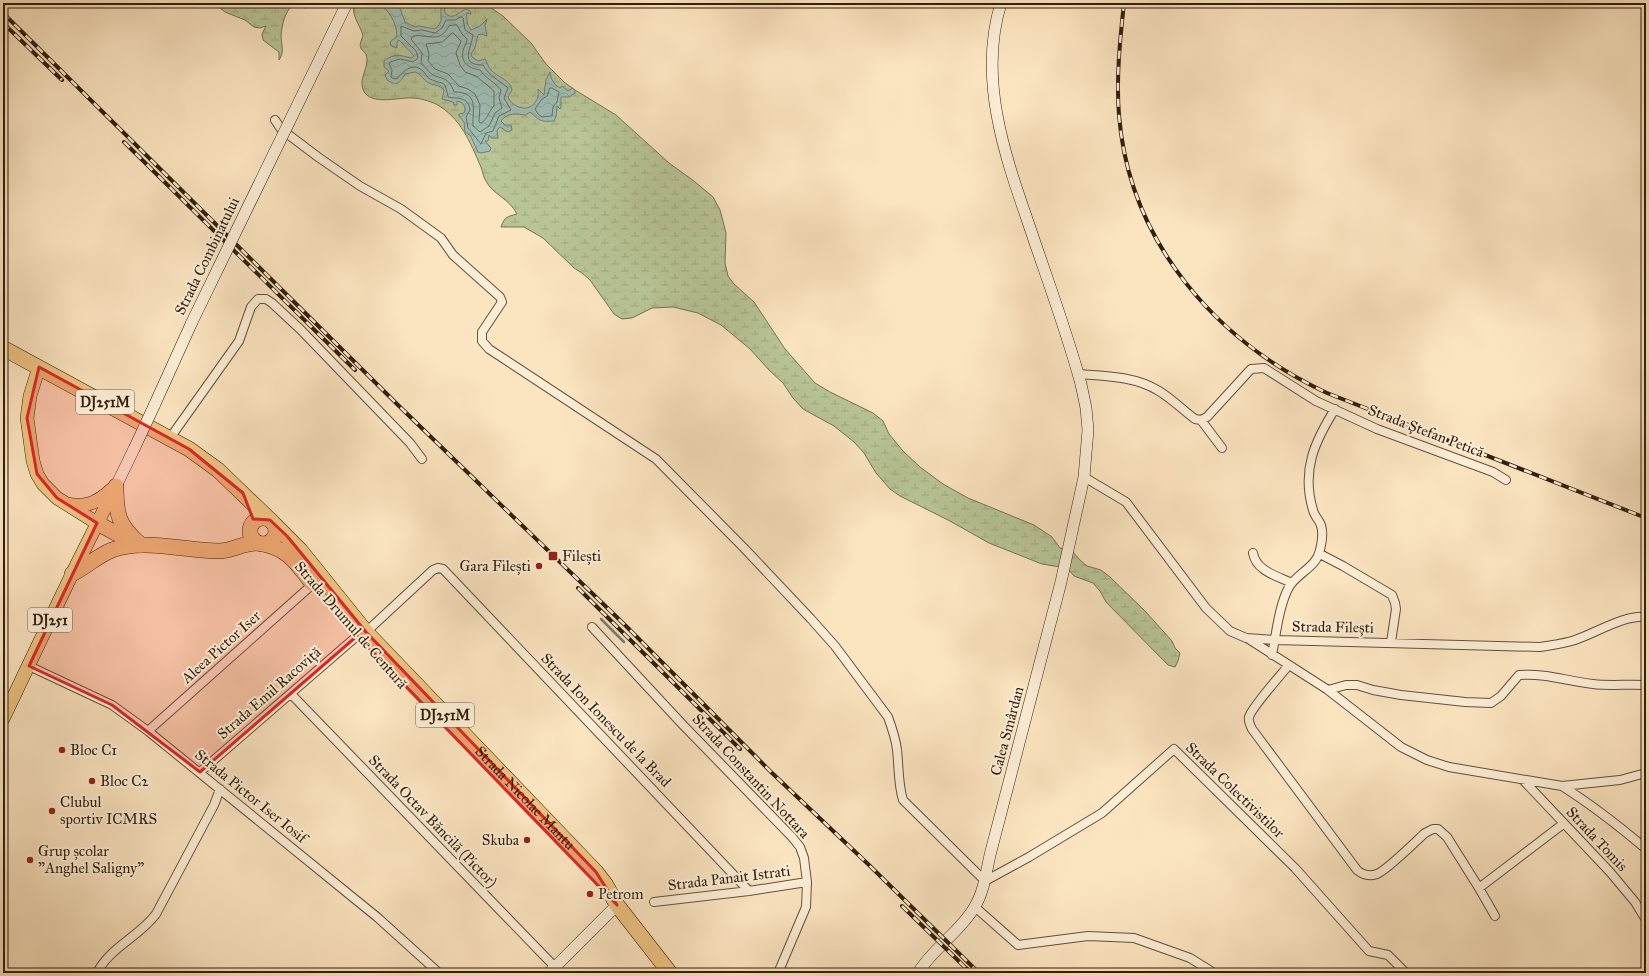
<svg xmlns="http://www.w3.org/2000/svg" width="1649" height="976" font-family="'IM FELL Great Primer',serif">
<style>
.wetland{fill:url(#wetland-marsh);stroke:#757252}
.water{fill:url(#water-waves);stroke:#737e72}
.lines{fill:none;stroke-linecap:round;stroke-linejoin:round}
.shore{stroke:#686e61;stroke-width:1}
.stream{stroke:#737e72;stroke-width:2.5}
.street-casing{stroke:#645039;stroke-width:10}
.secondary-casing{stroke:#321e0c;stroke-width:12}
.primary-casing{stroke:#321e0c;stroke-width:14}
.highway-casing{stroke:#321e0c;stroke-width:16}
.street{stroke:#fcedd6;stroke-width:8}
.secondary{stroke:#fcedd6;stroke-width:11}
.primary{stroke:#eec280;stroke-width:13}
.highway{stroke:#eec280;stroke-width:15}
.rail-casing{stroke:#321e0c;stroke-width:4}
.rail{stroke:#fcedd6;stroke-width:2.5;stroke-dasharray:8;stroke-linecap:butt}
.secondary-bridge-casing{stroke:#321e0c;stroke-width:12;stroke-linecap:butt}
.secondary-bridge{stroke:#fcedd6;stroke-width:11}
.marked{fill:#d62828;fill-opacity:0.2;stroke:#d62828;stroke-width:3;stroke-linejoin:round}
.poi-dot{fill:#8f2418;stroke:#fcedd6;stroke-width:1.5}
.labels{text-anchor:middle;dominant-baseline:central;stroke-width:4;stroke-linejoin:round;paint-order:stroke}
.shield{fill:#fcedd6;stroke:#6f5c49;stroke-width:1}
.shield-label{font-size:14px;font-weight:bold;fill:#321e0c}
.street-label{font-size:15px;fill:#321e0c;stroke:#fcedd6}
.poi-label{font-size:15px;fill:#321e0c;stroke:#fcedd6;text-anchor:start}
</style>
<defs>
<pattern id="wetland-marsh" width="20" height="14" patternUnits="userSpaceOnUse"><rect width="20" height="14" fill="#b8c597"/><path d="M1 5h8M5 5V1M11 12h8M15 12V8" fill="none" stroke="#9fa981"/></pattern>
<pattern id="water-waves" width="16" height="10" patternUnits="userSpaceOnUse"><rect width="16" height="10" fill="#9fbeb6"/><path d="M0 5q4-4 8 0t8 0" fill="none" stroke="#89a39b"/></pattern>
</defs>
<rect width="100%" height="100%" fill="#fbe4c0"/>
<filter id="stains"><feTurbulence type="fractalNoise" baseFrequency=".005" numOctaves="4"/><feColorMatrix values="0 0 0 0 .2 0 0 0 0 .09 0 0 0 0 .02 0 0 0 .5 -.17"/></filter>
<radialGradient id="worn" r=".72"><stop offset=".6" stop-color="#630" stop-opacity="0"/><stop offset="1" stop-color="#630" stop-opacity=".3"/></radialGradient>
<path class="wetland" d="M214,3H307L306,8L293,5C285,11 282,25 281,35C281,44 285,52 279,60V52L263,40L262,34L266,26L260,28L254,27L245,20L225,12Z
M354,3H484L503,16L531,43L546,64L564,82L575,90L616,115L669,163L694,181L713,197L720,210L726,233L725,263L728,276L734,284L754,302L785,349L815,383L830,392L873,413L883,421L889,434L903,451L920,467L943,484L968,498L1034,525L1052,537L1060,548L1072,551L1081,561L1087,566L1101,570L1110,577L1145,611L1172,641L1175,648L1180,653L1178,661L1175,667L1168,665L1106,602L1100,591L1093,583L1074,576L1067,568L1042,564L989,543L950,521L900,496L890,489L876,473L864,453L854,442L834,426L803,409L793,398L783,383L770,371L750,349L721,325L698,313L673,307L652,308L632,318L622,319L614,314L590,280L582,273L574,268L543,238L524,227H501C505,216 507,217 517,214C509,198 493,195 486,181C483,177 483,172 481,167C470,142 461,118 436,104C429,101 420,98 412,98C400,97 374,105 365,93C357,82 367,71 367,60C367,48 355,53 363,36C360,24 351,16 354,3Z"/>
<path class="water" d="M377,3H398L405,22L415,27C422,24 429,30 437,28L441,21V3H444L445,13C453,21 458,12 466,9L470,11L471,14L467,13C466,18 467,26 471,30L480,26L487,19L485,25L487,36L481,34L478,35L475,48L471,54L472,57L478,61L485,59C487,62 488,67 491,70C497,77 511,80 512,90L508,97C512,108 530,113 536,101C539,97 538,93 538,89L544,95L546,80L550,72C551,79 553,84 560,88L562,86L568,91L572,88L575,90V93L569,97H561V108L560,109L557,106L556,117L554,121C540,122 540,121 530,112L526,115C517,114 507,112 501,121L505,125H511L512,130L508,132L500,127L497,130L498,138H491L489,135L488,141H485L491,148L490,151L481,153L478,152L470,135C463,133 465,127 464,122L459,116V114L464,113C467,107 463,102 457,101V105H454L453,102L442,99L444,90C439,84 433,86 427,82C422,78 421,74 415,72L405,74C400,83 397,87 387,80L385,75L389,71L384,67V61C396,52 400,56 412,58L414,56L399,40L397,42V48L391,46L390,44L391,41L397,37C397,23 389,9 377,3Z"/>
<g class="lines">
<path class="shore" d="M461,17L463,18L465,30L473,35C471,49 459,65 483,65C489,76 499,80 508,88L504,98L511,110L499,116L493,131L486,133L481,144L468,128L466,117L470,110C468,96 458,99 448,97C444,78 445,86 430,79C427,77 426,75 424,72C414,61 403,71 397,79L392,78L391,77L392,70L389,64L390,62L400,59L413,62L418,58L416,51L401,36V26L414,31L422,30L435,33L442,28L446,20H455Z
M457,25L462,34L467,39C467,44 464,46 463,51C460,63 471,69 480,70C486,79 495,82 501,90L499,98L502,108L495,113L489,126L480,132L473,126C472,110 480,92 454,92C449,78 445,80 433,75C429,73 426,67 421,64L422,53L411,39L413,36C416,36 419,35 422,36C436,37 441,40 449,26Z
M453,33L461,41L456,53L460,65L465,72L476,76L494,91V106C489,111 487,120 481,123L479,122L480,105L475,94L468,89L459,86L448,74L435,69L428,61L429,54L426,44L442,42Z
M550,88H552L559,92L557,102L553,107L552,116L542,117L538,114L535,109L542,99L547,96Z"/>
<path class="stream" d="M601,619L624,642"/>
<g class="street-casing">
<path id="street" d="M275,120L281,129L318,157L360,186L401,209L441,238L453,255L500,297L502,302L482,332V341L489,349L656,459L744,548L811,619L835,646L888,717C892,728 896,739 897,750C899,767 898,784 903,800L985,881L1029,857L1102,813L1174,749L1295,868L1369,951L1388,955L1406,973
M1078,374C1105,376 1135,376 1159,391C1172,399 1183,410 1195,419L1201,420L1207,417L1251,369L1264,368L1316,401L1377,429L1493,472L1506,480
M1201,420L1222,448
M170,438L239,341L251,307L258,299H266L272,303L300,329L410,443L422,459
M1084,477L1126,502L1206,608L1230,631L1246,638L1275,640L1540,647C1552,645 1563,644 1575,640C1596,633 1623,615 1646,617
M1253,553C1256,571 1277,576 1292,583
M1320,554L1343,566L1392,595L1395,603L1396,609L1391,642
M592,627L683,725L792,837L800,847L804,858L807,882L806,907L778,973
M366,632L433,570L438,568L443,569L749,891
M1247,638L1328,690L1401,747L1427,760L1449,767L1562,786L1620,780L1646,773
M1272,655C1276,635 1279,605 1289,587C1297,573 1317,567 1320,550C1322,542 1324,531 1320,523C1318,519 1314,515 1313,510C1301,470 1315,441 1335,409
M29,666L112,705L148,731L377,917L439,973
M1288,666C1280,676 1252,707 1249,717C1248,721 1250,725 1252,729L1357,870C1363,875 1369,877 1377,874C1387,870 1415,842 1425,833L1433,829H1438L1447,837L1479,888L1563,824
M1328,690L1346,685H1357L1373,690L1401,695L1465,702L1491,703L1501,696L1519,675C1547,673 1566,681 1593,684C1610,686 1628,684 1646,685
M291,694L555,967
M148,731L313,584
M200,772L357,636
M1523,780L1610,872L1635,902L1646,920
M1562,786C1592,805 1619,826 1646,849
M1479,888L1495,916
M654,902L749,891L807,882
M975,907L1018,945L1088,936L1134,938L1190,958L1214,973
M97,973C110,947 139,937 156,914L214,805L220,789"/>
</g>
<g class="secondary-casing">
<path id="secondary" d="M154,406L192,322
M116,486L134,449
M549,973L617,905
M918,973C933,948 959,933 974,908C984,892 986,873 990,855L1061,582L1084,477L1088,430L1086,408L1081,384C1066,329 1046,276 1028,222C1004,153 978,77 1001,3"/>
</g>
<g class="primary-casing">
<path id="primary" d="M39,367L30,396L27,418L33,461L37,474L43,484L57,498L97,523
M68,504C86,508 98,502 111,490
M3,719L72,574L116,486"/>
</g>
<g class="highway-casing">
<g id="highway">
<path d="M3,348L189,449L218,470L270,520"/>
<path d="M116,486C116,515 118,525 141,545"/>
<circle cx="263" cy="531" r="13"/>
<path d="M97,523L132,542"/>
<path id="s1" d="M274,524L300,550L366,632L596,872L606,885L617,905L670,973"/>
<path d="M263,544C290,550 296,563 312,583"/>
<path d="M72,574C86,567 97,556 112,550C143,538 185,551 219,551C232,551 242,543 258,543"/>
</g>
</g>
<use href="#street" class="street"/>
<use href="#secondary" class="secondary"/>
<use href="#primary" class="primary"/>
<use href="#highway" class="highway"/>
<g class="rail-casing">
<path id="rail" d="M1124,3C1120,40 1116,78 1119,115C1129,242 1216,341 1327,393L1646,518
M3,13L399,406L628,628L771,772L869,865L979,973
M3,23L62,80
M124,142L355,370
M578,588L740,749
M902,906L971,973"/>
</g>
<use href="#rail" class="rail"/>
<g class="secondary-bridge-casing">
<path id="secondary-bridge" d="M192,322L347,3
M134,449L154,406"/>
</g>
<use href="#secondary-bridge" class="secondary-bridge"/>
</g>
<path class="marked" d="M39,367L189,449L243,493L253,519L270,520L287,536L366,632L596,872L617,905L357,636L200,772L112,705L29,666L97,523L57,498L37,474L27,418Z"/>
<g class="poi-dot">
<rect x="548" y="551" width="10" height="10" rx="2"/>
<circle cx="539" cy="566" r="4"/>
<circle cx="62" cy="750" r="4"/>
<circle cx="92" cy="781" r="4"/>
<circle cx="52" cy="811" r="4"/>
<circle cx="527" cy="840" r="4"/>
<circle cx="30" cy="860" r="4"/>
<circle cx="590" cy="894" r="4"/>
</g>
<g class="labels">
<g class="shield">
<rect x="76" y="390" width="58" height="24" rx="3"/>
<rect x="28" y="608" width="44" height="24" rx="3"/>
<rect x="416" y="703" width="58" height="24" rx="3"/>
</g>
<g class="shield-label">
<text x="105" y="402">DJ251M</text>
<text x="50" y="620">DJ251</text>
<text x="445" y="715">DJ251M</text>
</g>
<g class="street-label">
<text transform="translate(207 256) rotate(-64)">Strada Combinatului</text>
<text transform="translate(1426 431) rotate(21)">Strada Ștefan Petică</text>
<text transform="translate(351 625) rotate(49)">Strada Drumul de Centură</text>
<text transform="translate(1333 627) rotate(1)">Strada Filești</text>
<text transform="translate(221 647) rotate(-42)">Aleea Pictor Iser</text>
<text transform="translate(269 693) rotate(-41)">Strada Emil Racoviță</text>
<text transform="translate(606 720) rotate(46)">Strada Ion Ionescu de la Brad</text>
<text transform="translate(1007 731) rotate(-75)">Calea Smârdan</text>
<text transform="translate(751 776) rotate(47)">Strada Constantin Nottara</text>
<text transform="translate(1235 790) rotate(44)">Strada Colectivistilor</text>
<text transform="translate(251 796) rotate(39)">Strada Pictor Iser Iosif</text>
<text stroke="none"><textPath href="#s1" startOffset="372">Strada Nicolae Mantu</textPath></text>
<text transform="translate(433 821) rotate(46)">Strada Octav Băncilă (Pictor)</text>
<text transform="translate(1597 839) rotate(47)">Strada Tomis</text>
<text transform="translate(729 878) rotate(-7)">Strada Panait Istrati</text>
</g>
<g class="poi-label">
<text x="562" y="556">Filești</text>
<text x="531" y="566" text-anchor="end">Gara Filești</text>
<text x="70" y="750">Bloc C1</text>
<text x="100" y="781">Bloc C2</text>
<text x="60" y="802">Clubul<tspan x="60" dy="17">sportiv ICMRS</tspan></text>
<text x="519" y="840" text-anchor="end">Skuba</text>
<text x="38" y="851">Grup școlar<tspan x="38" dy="17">"Anghel Saligny"</tspan></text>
<text x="598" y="894">Petrom</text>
</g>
</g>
<rect width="1649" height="976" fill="none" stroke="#fbe4c0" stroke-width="16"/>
<rect x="4" y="4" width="1641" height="968" fill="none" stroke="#321e0c" stroke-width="2"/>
<rect x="8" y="8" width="1633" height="960" fill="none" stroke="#321e0c"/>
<rect width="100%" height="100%" filter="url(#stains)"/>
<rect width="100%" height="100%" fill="url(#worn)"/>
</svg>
